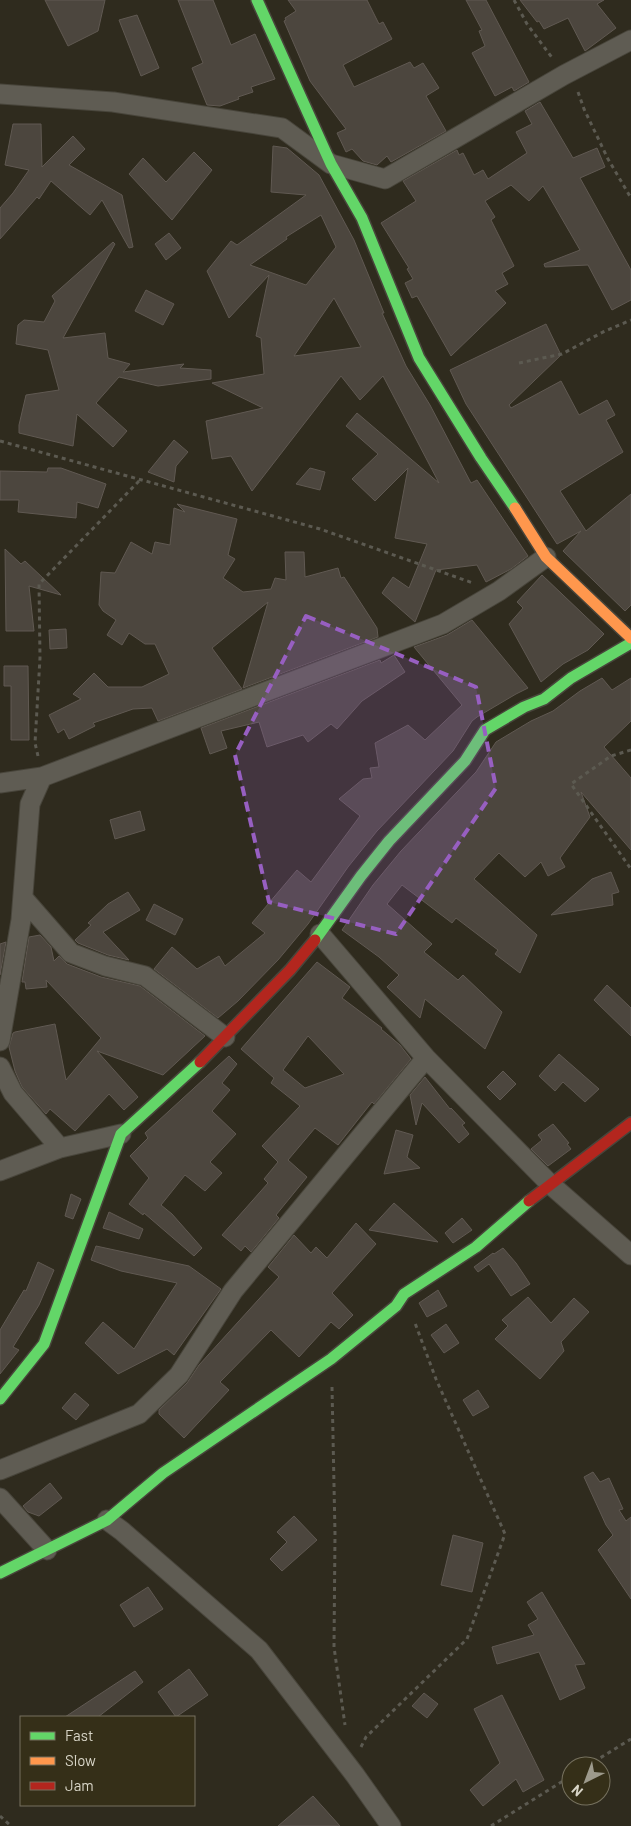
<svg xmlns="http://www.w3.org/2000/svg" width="631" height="1826" font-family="Barlow,sans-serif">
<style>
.building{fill:#4c463e;stroke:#605952;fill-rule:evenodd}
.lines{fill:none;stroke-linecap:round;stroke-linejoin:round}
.street-casing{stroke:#48453b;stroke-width:21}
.fast-casing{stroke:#48453b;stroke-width:14}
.slow-casing{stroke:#48453b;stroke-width:14}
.jam-casing{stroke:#48453b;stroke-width:14}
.path{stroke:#5c5a51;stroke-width:3;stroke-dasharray:4 4;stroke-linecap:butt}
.street{stroke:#5f5c53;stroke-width:19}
.fast{stroke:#63d668;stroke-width:11}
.slow{stroke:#ff974d;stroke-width:11}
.jam{stroke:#b3261e;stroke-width:11}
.marked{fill:#975fc1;fill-opacity:0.2;stroke:#975fc1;stroke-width:4;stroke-dasharray:10 6;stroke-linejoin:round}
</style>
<rect width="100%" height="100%" fill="#2f2b1e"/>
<path class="building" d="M45,0H105L98,31L68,46Z
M178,0H213L231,45L255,34L275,79L251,87L253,92L238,97L239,99L220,106L207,105L192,68L203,63Z
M288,0H367L379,24L383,22L392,39L343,65L354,87L410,62L414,68L423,63L439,88L426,96L446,131L391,162L387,156L377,165L363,161L352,149L346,152L337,133L346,129L310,81L284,21L286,20L285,18L296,11Z
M466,0H486L529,82L514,91L512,87L495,96L472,53L485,46L479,31L482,30Z
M520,0H604L597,4L616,28L585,51L568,18L544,29L539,21L537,22Z
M137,15L159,68L141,76L119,20Z
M540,102L573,158L597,148L605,167L580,178L631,270V300L612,310L588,265L545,267L544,264L580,250L543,186L529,201L511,185L485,201L495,217L491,220L514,266L502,273L508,284L495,291L506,303L451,356L417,296L412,298L405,283L413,279L407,269L409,268L381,223L416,201L403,181L457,150L459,155L463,153L474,175L483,170L488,179L527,153L516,132L532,124L525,111Z
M13,124H41L42,167L73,136L85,149L69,165L122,195L133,247L129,248L102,200L90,215L51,181L39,199L37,197L0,239V208L13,193L29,170L5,165Z
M273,146L287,148L319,175L354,240L384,313H382L406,366L430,405L471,483L477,480L528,556L511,569L486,582L477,565L436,570L415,622L382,593L393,577L409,588L427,544L395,538L408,468L375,501L352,479L378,454L346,426L357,413L439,483L383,376L360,400L341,376L252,491L231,456L212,459L206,421L263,408L212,383L264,374L261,338L256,336L269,275L229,318L207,271L231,241L237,245L306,195L271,192ZM321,215L336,247L306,285L250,265L287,239L286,237ZM334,298L361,347L294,356Z
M194,152L212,170L172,220L129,174L143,158L166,182Z
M169,233L181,248L166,260L155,244Z
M113,242L115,244L63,338L105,333L108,358L130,364L123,372L184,364L180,368L211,370V379L158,386L119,377L96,403L127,431L113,447L77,414L73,446L19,433V425L26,395L59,390L48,350L16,344L18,325L24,320L44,322L55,301L52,296Z
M146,290L174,304L163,325L135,311Z
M546,324L561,355L509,405L511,408L561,381L579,415L607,400L615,415L606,420L623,452L560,491L586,531L631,494V605L625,611L563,551L581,531L557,544L466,404L450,370Z
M174,440L188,452L176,466L174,482L148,472Z
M48,468H61L106,484L98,508L77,502L76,518L18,512L19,500H0V471L47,472Z
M310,468L325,472L320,490L296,484Z
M177,504L237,519L228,555L235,559L223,578L243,592L271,589L275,578L286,580L285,552H304L305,577L338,568L341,578L344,577L377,628L378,637L243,688L268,602L212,648L242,689L158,721L152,708L133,709L93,723L95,726L69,739L64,729L58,733L49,715L81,699L73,694L94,673L108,687H142L169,674L155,644H145L129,633L122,645L107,635L116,620L103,611L99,605L101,572L115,573L131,542L152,554L155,542L170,545L174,508L185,512Z
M5,549L21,564L25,561L61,595L29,586L34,631H6Z
M542,575L604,634L588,650L563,664L541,682L509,624L523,608L517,602Z
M472,620L528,688L516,694L477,717L472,721L453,751L377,831L348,867L308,924L278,960L238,1001L218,1018L154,969L172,947L197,969L219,956L225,966L265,933L252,923L297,870L311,882L360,816L339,799L363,779L372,778L370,768L379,767L375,743L408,725L425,740L462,705L414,647L447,635Z
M66,629L67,648L50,649L49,630Z
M394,655L405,672L362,701L337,729L331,724L308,742L303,735L267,747L259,722L221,731L227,748L210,754L201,728L380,660L381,663Z
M4,666H28L29,740H11V686H4Z
M602,678L612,690L631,678V721L604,747L631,778V850L581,792L590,817L560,858L565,867L548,876L541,862L525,877L499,853L474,879L537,935L520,973L495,954L498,950L456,918L452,923L402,885L387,904L432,944L424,952L458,980L463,975L502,1012L485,1049L425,999L420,1018L387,987L399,975L379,957L342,930L373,885L401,851L476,772L496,742L531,721L553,711L580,691Z
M140,811L145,830L115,839L110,820Z
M611,872L619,892L612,894L613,905L551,915L592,879Z
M128,892L140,910L103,932L129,960L108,955L78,943L75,940L91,925L88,923L108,904Z
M154,904L183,919L175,935L146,920Z
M40,935L51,947L54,961L59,956L67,964L101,977L140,986L205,1036L163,1075L97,1051L138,1097L124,1110L109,1094L75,1131L50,1109L46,1114L22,1087L15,1071L9,1047L13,1033L15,1032L55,1024L66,1080L101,1038L46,980L47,987L26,989L25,982H22L29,937Z
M6,942L0,975V944Z
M317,962L350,987L342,998L382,1028L381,1029L400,1045L411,1059L374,1104L372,1102L338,1145L315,1128L288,1160L307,1177L276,1215L279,1218L251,1252L245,1246L241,1251L222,1235L268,1183L264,1179L278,1162L262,1146L300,1106L271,1083L274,1078L241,1049ZM308,1036L344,1074L305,1088L283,1070Z
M607,985L631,1008V1036L594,1000Z
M559,1054L599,1089L585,1102L563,1082L555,1091L539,1076Z
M229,1056L237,1064L222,1083L230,1090L212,1111L236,1134L210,1162L222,1173L205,1191L185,1175L161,1205L172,1214L202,1248L194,1256L144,1213L143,1215L129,1204L149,1178L130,1156L148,1138L145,1133Z
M503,1071L516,1084L500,1100L487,1087Z
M425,1077L450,1109L451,1108L465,1123L462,1125L469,1134L459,1143L422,1103L416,1125L410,1095Z
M553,1124L569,1143L567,1144L571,1149L548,1166L531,1149L542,1140L538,1135Z
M396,1130L413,1135L407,1157L420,1168L384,1174Z
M71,1194L81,1199L73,1219L65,1216Z
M394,1203L438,1242L369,1230Z
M109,1212L143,1229L139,1239L103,1228Z
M462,1218L472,1230L453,1243L445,1233Z
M356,1223L376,1244L332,1293L353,1315L339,1329L331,1322L299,1357L271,1330L220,1382L229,1390L184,1438L159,1414V1410L187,1383L199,1365L279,1277L268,1267L294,1235L311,1253L316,1247L327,1258Z
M96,1246L189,1266L221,1289L174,1355L167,1349L118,1374L85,1343L103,1322L134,1349L177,1283L121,1271L91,1260Z
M503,1248L516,1263L530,1284L511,1296L489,1264L478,1272L474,1267L493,1253L494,1254Z
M38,1262L54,1270L39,1305L13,1347L19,1350L0,1374V1330L24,1290L26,1291Z
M438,1290L447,1306L427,1317L419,1303Z
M528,1297L551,1323L574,1298L589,1312L561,1342L564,1351L540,1379L495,1339L508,1326L502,1320Z
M446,1324L459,1343L444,1353L431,1335Z
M478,1390L489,1407L473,1416L463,1400Z
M75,1393L89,1405L76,1420L62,1408Z
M593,1472L600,1482L609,1478L623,1509L619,1510L626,1521L631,1517V1599L598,1550L613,1535L606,1525L584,1477Z
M50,1483L62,1498L39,1516L28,1512L23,1506Z
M294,1516L317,1540L282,1571L270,1559L287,1542L277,1532Z
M453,1535L483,1543L472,1592L441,1585Z
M148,1587L163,1609L134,1627L120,1605Z
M542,1592L585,1664L575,1665L585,1688L560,1700L539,1652L497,1664L492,1647L534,1635L528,1625L538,1619L527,1602Z
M189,1669L208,1695L176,1717L158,1692Z
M135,1671L143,1682L98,1717H65Z
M424,1693L438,1704L427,1718L412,1706Z
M502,1695L544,1780L523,1792L516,1779L483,1806L470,1790L500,1763L474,1709Z
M313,1796L340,1826H278Z"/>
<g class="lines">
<g class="street-casing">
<path id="street" d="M0,94L113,102L282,128L331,164L385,179L564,75L631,40
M0,783L42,777L443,624L499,591L546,557
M23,898L71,953L105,966L145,976L225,1037
M320,934L426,1058L550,1184L631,1255
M0,1041L21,920L30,804L42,777
M0,1067L13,1093L60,1148
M0,1171L60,1148L121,1134
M0,1470L139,1414L179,1375L233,1291L426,1058
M0,1498L47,1550
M107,1520L122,1531L259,1650L355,1775L391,1826"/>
</g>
<g class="fast-casing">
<path id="fast" d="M257,0L331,164L362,218L419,358L481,458L515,508
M315,940L361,876L389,841L465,761L485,730L524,707L544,699L571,678L631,643
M0,1399L44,1344L121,1134L200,1062
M0,1573L107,1520L163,1473L331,1359L396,1306L404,1294L476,1247L529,1201"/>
</g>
<g class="slow-casing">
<path id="slow" d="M515,508L546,557L631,638"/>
</g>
<g class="jam-casing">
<path id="jam" d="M200,1062L290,970L315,940
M529,1201L631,1123"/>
</g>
<path class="path" d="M514,0L527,24L553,59
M578,92L584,109L608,159L631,198
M519,363L562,354L603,332L631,320
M0,441L320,529L473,583
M631,750L611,756L571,784L631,869
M38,756L35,743L40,658L39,584L140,480
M332,1387L335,1534L334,1647L345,1725
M361,1747L366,1737L467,1639L505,1534L436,1379L415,1323
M587,1766L631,1739
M0,1816L11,1826
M491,1826L571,1776"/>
<use href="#street" class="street"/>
<use href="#fast" class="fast"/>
<use href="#slow" class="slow"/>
<use href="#jam" class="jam"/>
</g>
<path class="marked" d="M306,616L476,687L496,788L396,934L269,902L235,755Z"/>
<rect x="20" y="1716" width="175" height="90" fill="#352f18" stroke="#76715e"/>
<rect x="30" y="1732" width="25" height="8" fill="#63d668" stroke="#76715e"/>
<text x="65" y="1741" font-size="15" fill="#d8d5c7">Fast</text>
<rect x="30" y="1757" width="25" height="8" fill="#ff974d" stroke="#76715e"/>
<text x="65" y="1766" font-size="15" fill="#d8d5c7">Slow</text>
<rect x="30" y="1782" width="25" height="8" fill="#b3261e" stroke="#76715e"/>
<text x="65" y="1791" font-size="15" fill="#d8d5c7">Jam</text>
<g transform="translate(586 1781) rotate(222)"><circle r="24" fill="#352f18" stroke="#76715e"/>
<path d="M0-4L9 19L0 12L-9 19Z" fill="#9d9a8c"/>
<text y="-8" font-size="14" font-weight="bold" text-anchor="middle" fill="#d8d5c7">N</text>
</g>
</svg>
